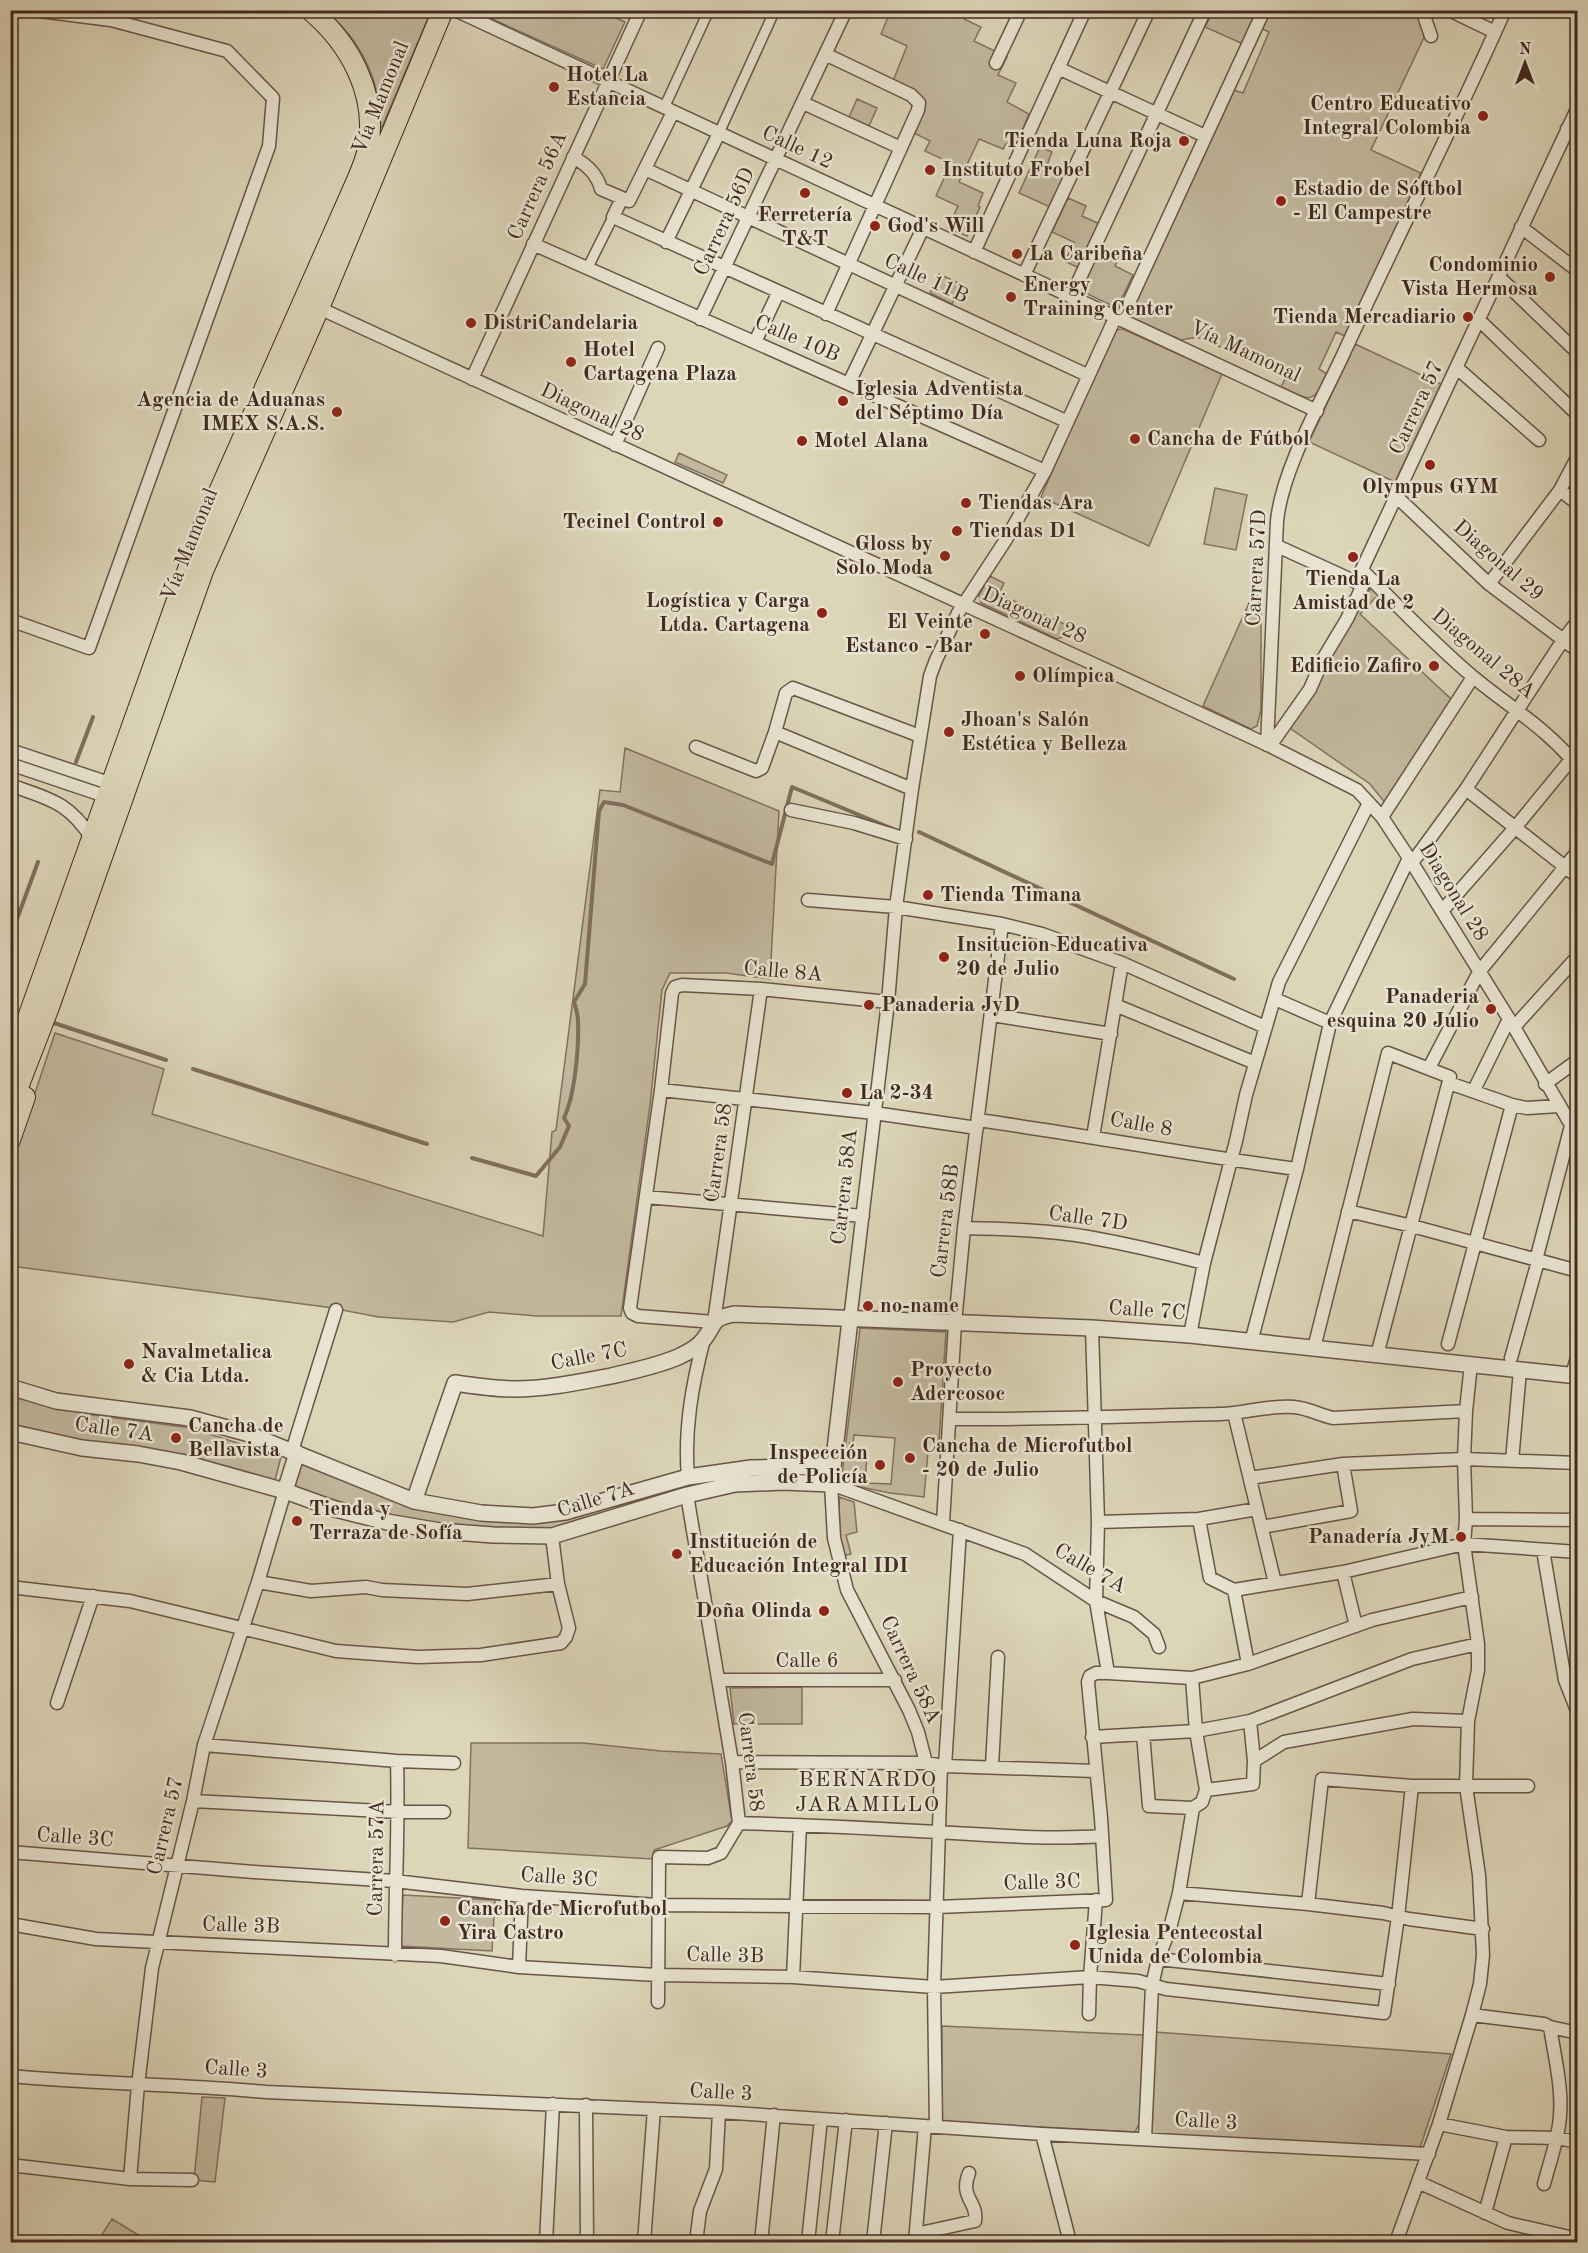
<svg xmlns="http://www.w3.org/2000/svg" width="1588" height="2253" font-family="'Old Standard TT',serif">
<style>
.green{fill:#c2b89e;stroke:#82715f;stroke-width:1.5;fill-rule:evenodd}
.lines{fill:none;stroke-linecap:round;stroke-linejoin:round}
.stream{stroke:#806e5c;stroke-width:4}
.pedestrian-casing{stroke:#695546;stroke-width:12}
.minor-casing{stroke:#695546;stroke-width:15}
.tertiary-casing{stroke:#695546;stroke-width:18}
.primary-casing{stroke:#432a20;stroke-width:22}
.pedestrian{stroke:#e8e4d1;stroke-width:9}
.minor{stroke:#e8e4d1;stroke-width:12}
.tertiary{stroke:#e8e4d1;stroke-width:15}
.primary{stroke:#dcd5b8;stroke-width:20}
.poi-dot{fill:#8f2418;stroke:#e8e4d1;stroke-width:2}
.labels{text-anchor:middle;dominant-baseline:central;stroke-width:5;stroke-linejoin:round;paint-order:stroke}
.poi-label{font-size:21px;font-weight:bold;fill:#432a20;stroke:#e8e4d1;text-anchor:start}
.street-label{font-size:21px;fill:#432a20;stroke:#e8e4d1}
.neighbourhood-label{font-size:22px;letter-spacing:1.5px;fill:#432a20;stroke:#e8e4d1}
</style>
<rect width="100%" height="100%" fill="#dcd5b8"/>
<filter id="stains"><feTurbulence type="fractalNoise" baseFrequency=".00333" numOctaves="4"/><feColorMatrix values="0 0 0 0 .2 0 0 0 0 .09 0 0 0 0 .02 0 0 0 .5 -.17"/></filter>
<radialGradient id="worn" r=".72"><stop offset=".6" stop-color="#630" stop-opacity="0"/><stop offset="1" stop-color="#630" stop-opacity=".3"/></radialGradient>
<path class="green" d="M1429,10L1435,14L1371,150L1421,173L1345,336L1336,332L1319,369L1327,374C1313,406 1310,400 1281,387L1287,375L1197,337L1181,340L1128,316L1234,90L1243,93L1269,32L1260,28L1268,11Z
M326,11H431L382,127H379C382,80 360,40 326,11Z
M474,11H600L625,22L603,69Z
M871,11H968L964,19L981,27L974,41L1007,57L998,75L1016,83L1007,102L1029,114L1015,148L1006,144L1003,149L979,139L959,182L983,193L978,206L980,207L967,236L948,228L958,206L936,196L951,163L925,151L930,141L912,132L923,105L893,81L907,46L881,34L888,17Z
M1213,11H1259L1243,44L1205,27Z
M857,99L877,108L869,126L849,117Z
M1040,147L1052,152L1047,165L1065,173L1050,207L1019,193Z
M1068,198L1086,206L1082,216L1100,224L1079,268L1062,260L1065,254L1068,255L1074,242L1052,232Z
M1101,246L1120,255L1115,266L1133,275L1117,308L1079,290Z
M939,274L961,284L952,304L930,293Z
M1123,329L1222,374L1149,546L1041,497L1110,340L1116,330Z
M1355,344L1441,384L1395,482L1309,442Z
M679,453L727,475L723,483L675,462Z
M1215,488L1247,495L1236,550L1204,544Z
M990,576L1004,583L999,594L1073,628L1068,635L1057,639L981,603L979,595Z
M1371,588L1387,603L1384,605L1375,598L1360,614L1451,699L1386,804L1370,784L1287,726L1320,681L1329,661Z
M1253,594L1261,598V710L1257,726L1251,729L1203,706Z
M625,748L779,811L770,979L726,973H670L662,990L650,1105L621,1316H537L489,1312L453,1322L379,1317L326,1307L11,1266V1165L55,1033L164,1069L152,1114L543,1236L552,1132L556,1130L600,790L620,792Z
M860,1328L946,1332L939,1441H929L924,1497L890,1493L841,1483ZM854,1435L895,1438L891,1484L865,1483L867,1455L849,1454L850,1443H853Z
M10,1396L86,1414L191,1428L281,1457L274,1484L11,1428Z
M301,1464L413,1507L548,1519L693,1480L822,1469V1474L763,1477L549,1530L480,1528L411,1520L291,1489Z
M839,1497L854,1502L857,1532L846,1535L851,1554L842,1556L840,1540Z
M802,1687V1724H734L730,1688Z
M471,1743H583L661,1751L721,1754L732,1821L727,1826L654,1850L652,1859L468,1848Z
M403,1895L495,1900L492,1951L400,1946Z
M942,2026L1143,2035L1141,2120L1135,2132L942,2122Z
M1155,2032L1451,2054L1419,2151L1164,2136L1151,2133Z
M202,2097L225,2098L215,2182L194,2180Z
M112,2219L150,2242H97Z"/>
<g class="lines">
<path class="stream" d="M76,762L93,717
M919,832L1234,979
M10,938L38,862
M54,1023L166,1060
M193,1069L427,1144
M472,1158L536,1176L560,1147L569,1126L564,1118C575,1095 579,1047 578,1021C578,1014 576,1008 574,1002L585,984L599,811L604,802L623,805L772,864L792,787L893,829"/>
<g class="pedestrian-casing">
<path id="pedestrian" d="M664,108L709,10
M719,133L775,10
M587,269L613,217"/>
</g>
<g class="minor-casing">
<path id="minor" d="M455,10L1317,411
M1422,10L1431,36
M1449,10L1495,32
M825,54L911,95L919,103L918,110L826,314
M996,63L1021,10
M1058,68L1205,136
M803,103L901,148
M673,112L629,201L622,198L613,217L1066,421
M1567,129L1578,137
M573,157C586,164 597,173 601,189L622,198
M645,169L1087,375
M1521,227L1578,271
M666,242L719,133
M533,244L1045,471
M974,252L1085,10
M1024,275L1149,10
M1499,277L1578,353
M1071,297L1205,10
M319,308L1113,673L1270,746L1357,790L1382,817L1409,858L1514,1027L1578,1137
M700,319L846,10
M1121,320L1264,10
M1479,320L1578,415
M755,342L778,293
M1457,368L1539,440
M472,379L641,10
M849,383L923,228
M615,445L658,348
M1560,490L1578,504
M1397,497L1489,584L1578,651
M1362,570C1398,606 1434,644 1472,676C1509,707 1547,728 1578,767
M1356,582L1578,107
M1489,584L1560,490L1578,456
M10,620L89,648L269,146L273,98L227,51L111,20L32,10
M1267,745L1277,521C1282,470 1320,404 1342,357C1395,241 1453,127 1505,10
M1270,746L1310,689L1323,659L1347,619L1362,587L1356,582L1277,546
M696,747L756,771L762,768L775,732
M10,750L112,784
M10,764L108,797
M10,785C50,799 69,802 93,840
M912,789L775,732L786,693L793,688L920,736
M1466,789L1578,877
M791,810L854,823L906,839
M1382,817L1473,677
M1412,863L1466,789L1563,640L1578,621
M808,900L896,907L1002,924L1042,934L1122,963L1265,1027
M1442,911L1514,829L1578,751
M761,989L714,1322L638,1316L632,1313L630,1308L661,1090L672,993L675,987L682,985L761,989L888,1002
M1275,999L1330,1023
M1115,1005L1255,1063
M992,1015L1111,1034
M1514,1027L1578,956
M1429,1068L1479,972L1578,851
M1449,1083L1512,1105L1527,1108L1559,1106
M1545,1084L1578,1060
M661,1090L874,1113L977,1128
M1474,1090L1509,1019
M978,1120C1084,1135 1190,1155 1297,1169
M1093,1137L1122,963
M646,1197L863,1216
M1348,1211L1412,1226L1578,1271
M964,1228C1005,1229 1047,1230 1088,1237C1127,1244 1166,1253 1204,1263
M1536,1260L1571,1126L1574,1124
M850,1320L888,1002L896,907L912,789L930,676L936,660L958,613L1005,541L1045,471L1115,318
M1092,1328L1098,1522L1096,1601L1108,1673
M1190,1335L1204,1263L1236,1141L1246,1095L1279,982L1369,803
M1251,1342L1297,1169L1330,1023L1409,858
M1448,1344L1512,1105
M1314,1348L1388,1053L1450,1077L1377,1355
M1511,1358L1538,1261
M1572,1375L1578,1354
M1234,1413L1275,1583
M949,1419C1040,1420 1130,1416 1221,1414C1245,1413 1270,1405 1294,1407C1308,1408 1319,1415 1333,1418L1466,1411
M292,1451L336,1310
M1512,1461L1520,1370
M688,1477C684,1430 692,1385 704,1339
M1250,1478L1343,1464L1464,1459L1578,1463
M1199,1519L1210,1578L1234,1590L1343,1572L1464,1544L1578,1552
M1466,1519L1578,1520
M1098,1522L1199,1519L1257,1509
M943,1523L955,1323L964,1228L1002,924
M1262,1527L1351,1511L1343,1464
M1543,1550L1565,1680L1578,1713
M1343,1572L1356,1626
M258,1582L311,1591L366,1587L382,1590L467,1594L558,1584
M10,1587L130,1601L336,1651L418,1657L481,1655L561,1643L566,1637L569,1628L558,1584L552,1536
M1234,1590L1248,1664
M719,1680H895
M1565,1680H1578
M57,1703L93,1596
M1143,1734L1149,1806L1193,1808
M1092,1737L1196,1731L1250,1721L1412,1659L1478,1644
M204,1745L397,1761L454,1763
M1254,1761L1284,1742L1413,1719L1468,1721
M732,1762L926,1763L945,1766L1095,1771
M926,1763L918,1732L909,1710L847,1590L834,1538L831,1484L1025,1554L1096,1601L1134,1617L1154,1634L1159,1647
M945,1766L960,1530
M992,1766L998,1657
M1206,1790L1253,1784L1254,1761L1250,1721
M193,1801L399,1812H444
M739,1823C805,1825 871,1828 937,1832C992,1835 1047,1840 1102,1836
M10,1852L254,1872L395,1881L522,1896L658,1905L937,1907L1106,1900L1101,1818L1088,1682L1090,1676L1096,1673H1108L1192,1678L1248,1664L1372,1620L1472,1597
M1179,1893L1308,1904L1383,1913L1409,1919L1483,1929
M1308,1904L1322,1779L1412,1786H1528
M10,1924L96,1939L441,1956L519,1967L657,1975L793,1977L934,1987L1090,1977L1138,1981L1166,1989L1384,2013L1398,1917L1412,1786
M395,1955C395,1890 399,1826 397,1761
M1158,1959L1389,1984
M519,1967L522,1896
M793,1977L800,1825
M658,2002L659,1857L708,1858L721,1853L739,1823L732,1762L687,1495
M1089,2014L1090,1977L1096,1900
M1472,2015L1544,2024L1550,2027L1578,2033
M10,2076C96,2084 181,2084 266,2092L719,2112L1042,2134L1429,2154
M586,2105L587,2242
M1439,2124L1506,2137L1557,2138L1578,2142
M936,2126L934,1987L941,1765
M1042,2134L1070,2242
M1145,2138L1152,1986L1158,1959L1170,1928L1179,1893L1193,1808L1202,1802L1206,1790L1196,1731L1192,1678
M10,2165L130,2179L192,2180
M130,2179L138,2085L152,1968L193,1801L204,1745L258,1582L285,1491
M1418,2182L1508,2223L1578,2239
M1544,2184C1549,2165 1556,2145 1559,2125C1564,2093 1555,2059 1550,2027
M1485,2213L1506,2137
M916,2234L975,2221C978,2201 959,2198 969,2173
M546,2242L553,2104
M644,2242L654,2109
M696,2242L700,2211L716,2169L719,2112
M761,2242L774,2115
M808,2242L821,2119
M832,2242L846,2120
M873,2242L886,2123
M915,2242L925,2126
M1396,2242L1439,2124L1472,2015L1480,1984L1483,1955L1479,1875L1466,1786L1468,1721L1478,1670V1644L1464,1544L1466,1519L1464,1459L1466,1411L1471,1364"/>
</g>
<g class="tertiary-casing">
<path id="tertiary" d="M10,1387L56,1401L190,1418L246,1433L414,1501L481,1513L533,1516L565,1512L688,1477L751,1468L832,1466
M10,1432L82,1448L138,1454L181,1462L285,1491L335,1509L387,1522L440,1531L493,1535L552,1536L687,1495L735,1484L783,1482L831,1484L850,1320
M285,1491L297,1453
M414,1501L455,1383C475,1386 495,1389 515,1389C547,1389 579,1382 611,1376C633,1371 657,1366 678,1357C687,1353 698,1347 704,1339C717,1322 710,1319 734,1314L1092,1328L1190,1335L1578,1376"/>
</g>
<g class="primary-casing">
<path id="primary" d="M10,1068L202,530L354,187C359,175 366,161 368,148C378,95 350,43 310,10
M10,1108L49,1007L203,571L319,308L443,10
M10,1140L25,1097"/>
</g>
<use href="#pedestrian" class="pedestrian"/>
<use href="#minor" class="minor"/>
<use href="#tertiary" class="tertiary"/>
<use href="#primary" class="primary"/>
</g>
<g class="poi-dot">
<circle cx="554" cy="87" r="6"/>
<circle cx="1483" cy="116" r="6"/>
<circle cx="1184" cy="141" r="6"/>
<circle cx="930" cy="170" r="6"/>
<circle cx="805" cy="193" r="6"/>
<circle cx="1281" cy="201" r="6"/>
<circle cx="875" cy="226" r="6"/>
<circle cx="1017" cy="254" r="6"/>
<circle cx="1550" cy="277" r="6"/>
<circle cx="1011" cy="297" r="6"/>
<circle cx="1468" cy="317" r="6"/>
<circle cx="471" cy="323" r="6"/>
<circle cx="571" cy="362" r="6"/>
<circle cx="843" cy="401" r="6"/>
<circle cx="337" cy="412" r="6"/>
<circle cx="1135" cy="439" r="6"/>
<circle cx="802" cy="441" r="6"/>
<circle cx="1430" cy="465" r="6"/>
<circle cx="966" cy="503" r="6"/>
<circle cx="718" cy="522" r="6"/>
<circle cx="957" cy="531" r="6"/>
<circle cx="945" cy="556" r="6"/>
<circle cx="1353" cy="557" r="6"/>
<circle cx="822" cy="613" r="6"/>
<circle cx="985" cy="634" r="6"/>
<circle cx="1434" cy="666" r="6"/>
<circle cx="1020" cy="676" r="6"/>
<circle cx="949" cy="732" r="6"/>
<circle cx="928" cy="895" r="6"/>
<circle cx="944" cy="957" r="6"/>
<circle cx="869" cy="1005" r="6"/>
<circle cx="1491" cy="1009" r="6"/>
<circle cx="847" cy="1093" r="6"/>
<circle cx="868" cy="1306" r="6"/>
<circle cx="129" cy="1364" r="6"/>
<circle cx="898" cy="1382" r="6"/>
<circle cx="176" cy="1438" r="6"/>
<circle cx="910" cy="1458" r="6"/>
<circle cx="880" cy="1465" r="6"/>
<circle cx="297" cy="1521" r="6"/>
<circle cx="1461" cy="1537" r="6"/>
<circle cx="677" cy="1554" r="6"/>
<circle cx="824" cy="1611" r="6"/>
<circle cx="445" cy="1921" r="6"/>
<circle cx="1075" cy="1945" r="6"/>
</g>
<g class="labels">
<g class="poi-label">
<text x="566" y="75">Hotel La<tspan x="566" dy="24">Estancia</tspan></text>
<text x="1471" y="104" text-anchor="end">Centro Educativo<tspan x="1471" dy="24">Integral Colombia</tspan></text>
<text x="1172" y="141" text-anchor="end">Tienda Luna Roja</text>
<text x="942" y="170">Instituto Frobel</text>
<text x="1293" y="189">Estadio de Sóftbol<tspan x="1293" dy="24">- El Campestre</tspan></text>
<text x="805" y="215" text-anchor="middle">Ferretería<tspan x="805" dy="24">T&amp;T</tspan></text>
<text x="887" y="226">God's Will</text>
<text x="1029" y="254">La Caribeña</text>
<text x="1538" y="265" text-anchor="end">Condominio<tspan x="1538" dy="24">Vista Hermosa</tspan></text>
<text x="1023" y="285">Energy<tspan x="1023" dy="24">Training Center</tspan></text>
<text x="1456" y="317" text-anchor="end">Tienda Mercadiario</text>
<text x="483" y="323">DistriCandelaria</text>
<text x="583" y="350">Hotel<tspan x="583" dy="24">Cartagena Plaza</tspan></text>
<text x="855" y="389">Iglesia Adventista<tspan x="855" dy="24">del Séptimo Día</tspan></text>
<text x="325" y="400" text-anchor="end">Agencia de Aduanas<tspan x="325" dy="24">IMEX S.A.S.</tspan></text>
<text x="1147" y="439">Cancha de Fútbol</text>
<text x="814" y="441">Motel Alana</text>
<text x="1430" y="487" text-anchor="middle">Olympus GYM</text>
<text x="978" y="503">Tiendas Ara</text>
<text x="706" y="522" text-anchor="end">Tecinel Control</text>
<text x="969" y="531">Tiendas D1</text>
<text x="933" y="544" text-anchor="end">Gloss by<tspan x="933" dy="24">Solo Moda</tspan></text>
<text x="1353" y="579" text-anchor="middle">Tienda La<tspan x="1353" dy="24">Amistad de 2</tspan></text>
<text x="810" y="601" text-anchor="end">Logística y Carga<tspan x="810" dy="24">Ltda. Cartagena</tspan></text>
<text x="973" y="622" text-anchor="end">El Veinte<tspan x="973" dy="24">Estanco - Bar</tspan></text>
<text x="1422" y="666" text-anchor="end">Edificio Zafiro</text>
<text x="1032" y="676">Olímpica</text>
<text x="961" y="720">Jhoan's Salón<tspan x="961" dy="24">Estética y Belleza</tspan></text>
<text x="940" y="895">Tienda Timana</text>
<text x="956" y="945">Insitucion Educativa<tspan x="956" dy="24">20 de Julio</tspan></text>
<text x="1479" y="997" text-anchor="end">Panaderia<tspan x="1479" dy="24">esquina 20 Julio</tspan></text>
<text x="881" y="1005">Panaderia JyD</text>
<text x="859" y="1093">La 2-34</text>
<text x="880" y="1306">no-name</text>
<text x="141" y="1352">Navalmetalica<tspan x="141" dy="24">&amp; Cia Ltda.</tspan></text>
<text x="910" y="1370">Proyecto<tspan x="910" dy="24">Adercosoc</tspan></text>
<text x="188" y="1426">Cancha de<tspan x="188" dy="24">Bellavista</tspan></text>
<text x="922" y="1446">Cancha de Microfutbol<tspan x="922" dy="24">- 20 de Julio</tspan></text>
<text x="868" y="1453" text-anchor="end">Inspección<tspan x="868" dy="24">de Policía</tspan></text>
<text x="309" y="1509">Tienda y<tspan x="309" dy="24">Terraza de Sofía</tspan></text>
<text x="1449" y="1537" text-anchor="end">Panadería JyM</text>
<text x="689" y="1542">Institución de<tspan x="689" dy="24">Educación Integral IDI</tspan></text>
<text x="812" y="1611" text-anchor="end">Doña Olinda</text>
<text x="457" y="1909">Cancha de Microfutbol<tspan x="457" dy="24">Yira Castro</tspan></text>
<text x="1087" y="1933">Iglesia Pentecostal<tspan x="1087" dy="24">Unida de Colombia</tspan></text>
</g>
<g class="street-label">
<text transform="translate(381 98) rotate(-68)">Vía Mamonal</text>
<text transform="translate(797 148) rotate(25)">Calle 12</text>
<text transform="translate(538 186) rotate(-66)">Carrera 56A</text>
<text transform="translate(725 222) rotate(-65)">Carrera 56D</text>
<text transform="translate(926 279) rotate(25)">Calle 11B</text>
<text transform="translate(797 339) rotate(23)">Calle 10B</text>
<text transform="translate(1245 352) rotate(25)">Vía Mamonal</text>
<text transform="translate(1417 408) rotate(-65)">Carrera 57</text>
<text transform="translate(592 413) rotate(25)">Diagonal 28</text>
<text transform="translate(190 545) rotate(-68)">Vía Mamonal</text>
<text transform="translate(1498 561) rotate(41)">Diagonal 29</text>
<text transform="translate(1257 568) rotate(-87)">Carrera 57D</text>
<text transform="translate(1034 616) rotate(24)">Diagonal 28</text>
<text transform="translate(1483 654) rotate(40)">Diagonal 28A</text>
<text transform="translate(1453 892) rotate(58)">Diagonal 28</text>
<text transform="translate(783 972) rotate(5)">Calle 8A</text>
<text transform="translate(1141 1125) rotate(10)">Calle 8</text>
<text transform="translate(719 1153) rotate(-82)">Carrera 58</text>
<text transform="translate(845 1187) rotate(-84)">Carrera 58A</text>
<text transform="translate(1088 1219) rotate(8)">Calle 7D</text>
<text transform="translate(946 1221) rotate(-83)">Carrera 58B</text>
<text transform="translate(1147 1311) rotate(4)">Calle 7C</text>
<text transform="translate(589 1357) rotate(-11)">Calle 7C</text>
<text transform="translate(114 1430) rotate(8)">Calle 7A</text>
<text transform="translate(596 1500) rotate(-17)">Calle 7A</text>
<text transform="translate(1090 1569) rotate(30)">Calle 7A</text>
<text x="807" y="1661">Calle 6</text>
<text transform="translate(910 1670) rotate(65)">Carrera 58A</text>
<text transform="translate(750 1762) rotate(83)">Carrera 58</text>
<text transform="translate(166 1826) rotate(-77)">Carrera 57</text>
<text transform="translate(75 1838) rotate(4)">Calle 3C</text>
<text transform="translate(377 1858) rotate(-89)">Carrera 57A</text>
<text transform="translate(559 1878) rotate(4)">Calle 3C</text>
<text transform="translate(1042 1883) rotate(-2)">Calle 3C</text>
<text transform="translate(241 1926) rotate(2)">Calle 3B</text>
<text transform="translate(725 1956) rotate(1)">Calle 3B</text>
<text transform="translate(236 2070) rotate(4)">Calle 3</text>
<text transform="translate(721 2093) rotate(3)">Calle 3</text>
<text transform="translate(1206 2122) rotate(3)">Calle 3</text>
</g>
<g class="neighbourhood-label">
<text x="868" y="1780">BERNARDO<tspan x="868" dy="25">JARAMILLO</tspan></text>
</g>
</g>
<rect width="1588" height="2253" fill="none" stroke="#dcd5b8" stroke-width="36"/>
<rect x="12" y="12" width="1564" height="2229" fill="none" stroke="#432a20" stroke-width="3"/>
<rect x="18" y="18" width="1552" height="2217" fill="none" stroke="#432a20" stroke-width="1.5"/>
<g transform="translate(1525 63)" stroke="#e8e4d1" stroke-width="4.5" paint-order="stroke">
<path d="M0-4.5L10 22L0 15L-10 22Z" fill="#432a20"/>
<text y="-9" font-size="16" font-weight="bold" text-anchor="middle" fill="#432a20">N</text>
</g>
<rect width="100%" height="100%" filter="url(#stains)"/>
<rect width="100%" height="100%" fill="url(#worn)"/>
</svg>
